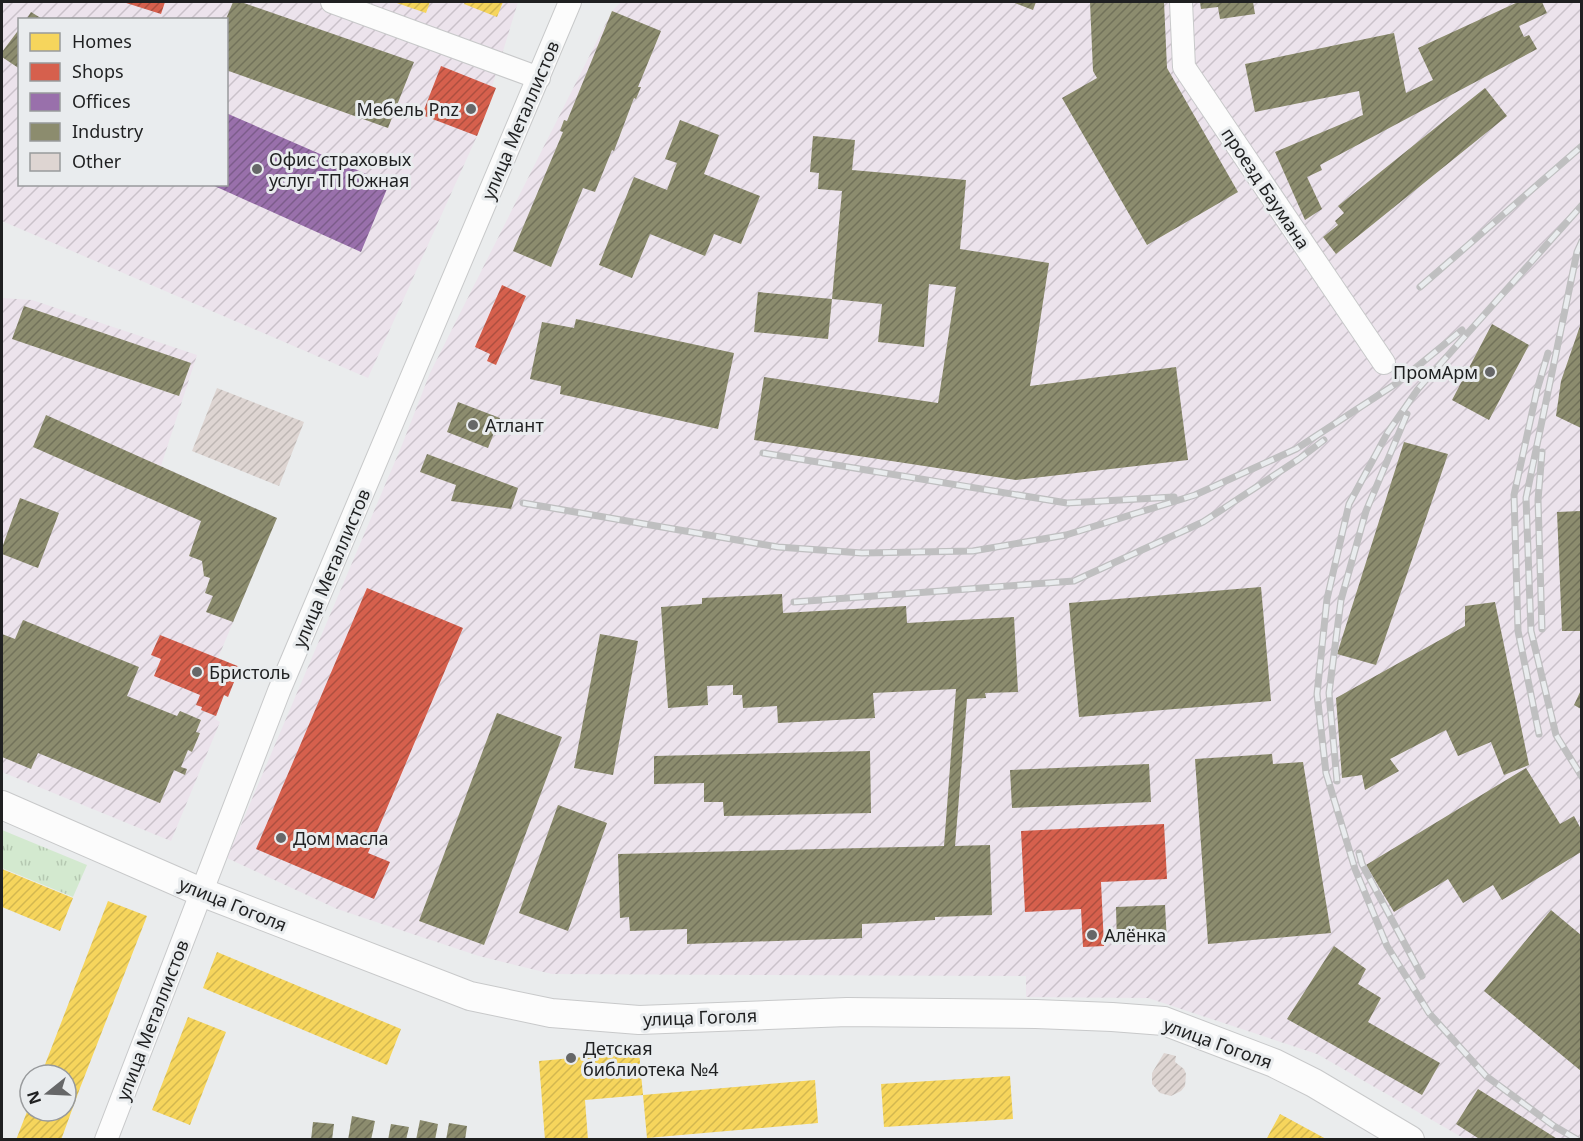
<svg xmlns="http://www.w3.org/2000/svg" width="1583" height="1141" font-family="'Noto Sans',sans-serif">
<style>
.industrial{fill:url(#industrial-furrows);fill-rule:evenodd}
.grass{fill:url(#grass-tufts)}
.homes{fill:url(#homes-hatch)}
.shops{fill:url(#shops-hatch)}
.offices{fill:url(#offices-hatch)}
.industry{fill:url(#industry-hatch)}
.building{fill:url(#building-hatch)}
.lines{fill:none;stroke-linecap:round;stroke-linejoin:round}
.minor-casing{stroke:#c8c9ca;stroke-width:24}
.major-casing{stroke:#c8c9ca;stroke-width:30}
.minor{stroke:#fcfcfc;stroke-width:22}
.major{stroke:#fcfcfc;stroke-width:28}
.rail-casing{stroke:#bfbfc0;stroke-width:7}
.rail{stroke:#e9ecee;stroke-width:4.5;stroke-dasharray:14;stroke-linecap:butt}
.poi-dot{fill:#666768;stroke:#e9ecee;stroke-width:2}
.labels{text-anchor:middle;dominant-baseline:central;stroke-width:6;stroke-linejoin:round;paint-order:stroke}
.poi-label{font-size:18px;fill:#1f2021;stroke:#e9ecee;text-anchor:start}
.street-label{font-size:18px;fill:#1f2021;stroke:#e9ecee}
</style>
<defs>
<pattern id="industrial-furrows" width="10" height="10" patternUnits="userSpaceOnUse" patternTransform="scale(1.5)"><rect width="10" height="10" fill="#ece3ec"/><path d="M-1 1l2-2M0 10L10 0M9 11l2-2" fill="none" stroke="#cac2ca"/></pattern>
<pattern id="grass-tufts" width="24" height="20" patternUnits="userSpaceOnUse" patternTransform="scale(1.5)"><rect width="24" height="20" fill="#d3e9cf"/><path d="M3 7l-1-3M5 7V3M7 7l1-3M15 17l-1-3M17 17v-4M19 17l1-3" fill="none" stroke="#b5c8b1"/></pattern>
<pattern id="homes-hatch" width="6" height="6" patternUnits="userSpaceOnUse" patternTransform="scale(1.5)"><rect width="6" height="6" fill="#f6d55c"/><path d="M-1 1l2-2M0 6l6-6M5 7l2-2" fill="none" stroke="#d2b750"/></pattern>
<pattern id="shops-hatch" width="6" height="6" patternUnits="userSpaceOnUse" patternTransform="scale(1.5)"><rect width="6" height="6" fill="#d6604d"/><path d="M-1 1l2-2M0 6l6-6M5 7l2-2" fill="none" stroke="#ad4f40"/></pattern>
<pattern id="offices-hatch" width="6" height="6" patternUnits="userSpaceOnUse" patternTransform="scale(1.5)"><rect width="6" height="6" fill="#9970ab"/><path d="M-1 1l2-2M0 6l6-6M5 7l2-2" fill="none" stroke="#7c5c8b"/></pattern>
<pattern id="industry-hatch" width="6" height="6" patternUnits="userSpaceOnUse" patternTransform="scale(1.5)"><rect width="6" height="6" fill="#8c8c6e"/><path d="M-1 1l2-2M0 6l6-6M5 7l2-2" fill="none" stroke="#72725a"/></pattern>
<pattern id="building-hatch" width="6" height="6" patternUnits="userSpaceOnUse" patternTransform="scale(1.5)"><rect width="6" height="6" fill="#ded5d2"/><path d="M-1 1l2-2M0 6l6-6M5 7l2-2" fill="none" stroke="#beb7b4"/></pattern>
</defs>
<rect width="100%" height="100%" fill="#eaeced"/>
<path class="industrial" d="M2,2H518L477,136L368,378L2,221ZM20,20H226V184H20Z
M621,2H1581V1139H1465L1317,1054L1148,998L1026,997V976L552,974L479,956L337,909L227,858L402,445L430,373L612,11Z
M2,298L32,300L197,355L161,466L277,518L218,658L240,667L228,697L224,695L216,716L215,719L220,722L171,841L2,772Z"/>
<path class="grass" d="M2,830L87,865L73,897L2,868Z"/>
<path class="homes" d="M394,2H430L426,13Z
M465,2H503L497,17L464,4Z
M2,869L73,898L60,931L2,907Z
M108,901L147,916L80,1088L61,1140H16L30,1104V1111H66V1075H41Z
M217,952L401,1029L387,1065L203,988Z
M188,1017L226,1032L190,1125L152,1110Z
M639,1052L643,1095L585,1100L588,1140H545L539,1061Z
M1010,1076L1013,1119L884,1127L881,1084Z
M815,1080L818,1123L647,1138L643,1095Z
M1280,1114L1328,1140H1266Z"/>
<path class="shops" d="M123,2H165L161,14Z
M441,66L496,88L477,136L422,115Z
M502,285L526,296L496,365L487,361L490,354L475,347Z
M367,588L463,628L368,853L390,862L374,899L256,849Z
M160,635L240,667L228,697L224,695L216,716L201,710L202,707L196,705L200,695L154,676L161,659L151,655Z
M1164,824L1167,879L1101,882L1104,946L1083,947L1081,909L1025,912L1021,831Z"/>
<path class="offices" d="M226,113L389,184L361,252L210,184H226Z"/>
<path class="industry" d="M233,2H241L414,62L388,128L226,70V19Z
M1012,2H1036L1033,10Z
M1090,2H1164L1167,68L1238,192L1147,245L1062,98L1097,78L1093,71Z
M1200,2H1253L1255,14L1220,19L1218,7L1201,9Z
M1518,2H1542L1547,13L1519,26L1524,37L1529,35L1537,49L1320,165L1322,170L1307,177L1322,209L1305,220L1275,152L1363,115L1359,91L1255,112L1245,64L1394,33L1406,93L1433,80L1418,48Z
M612,11L661,31L638,87H641L636,99L634,98L614,151L612,150L595,192L583,188L551,267L513,251L563,132L560,131L564,120L567,121Z
M31,12L44,20H26Z
M20,28V69L2,57V52Z
M1485,88L1507,116L1336,254L1323,237L1338,225L1335,221L1344,213L1338,206Z
M680,120L719,135L704,174L760,196L741,244L714,234L705,256L650,234L632,278L599,265L634,177L667,190L677,163L665,159Z
M813,136L855,140L852,170L966,180L960,249L1049,263L1030,386L1176,367L1188,460L1016,480L754,440L764,377L938,403L956,287L929,284L924,347L878,342L882,304L832,299L842,191L818,189L819,173L810,172Z
M758,292L832,299L828,339L754,332Z
M24,306L191,363L179,396L12,339Z
M576,319L734,353L718,429L560,394L561,386L530,379L542,322L574,328Z
M1581,323V428L1556,416L1561,381Z
M1492,324L1529,345L1489,420L1452,400Z
M458,402L500,418L488,448L447,432Z
M46,415L277,518L233,622L206,612L213,596L205,593L210,578L204,576L202,561L189,556L201,521L33,447Z
M1404,442L1448,454L1376,665L1337,654Z
M427,454L518,488L511,509L451,501L456,485L420,472Z
M20,498L59,513L38,568L2,554V548Z
M1581,511V631H1562L1557,512Z
M1261,587L1271,701L1079,717L1069,603Z
M782,594L783,613L906,606L907,623L1014,617L1018,692L985,693L986,698L967,699L955,846L990,845L992,915L935,917V920L862,924V938L687,944V929L630,931L629,917L620,918L618,854L944,846L956,689L873,693L875,718L778,723L777,706L743,708L742,695H733V685L707,686L708,705L668,708L661,607L702,604V598Z
M1495,602L1529,765L1504,775L1491,742L1458,756L1446,730L1390,759L1399,771L1365,790L1362,775L1342,778L1336,698L1465,626V606Z
M23,620L139,667L127,696L177,716L180,711L201,720L196,732L200,733L192,752L188,750L181,767L187,769L185,775L174,770L160,803L38,753L31,769L2,757V634L15,639Z
M600,634L638,641L613,775L574,768Z
M1581,690V709L1574,705Z
M497,713L562,737L484,945L419,921Z
M870,751L871,813L724,816L723,802H704V783L654,784V756Z
M1272,754L1273,764L1303,762L1331,933L1208,944L1195,759Z
M1149,764L1151,802L1012,808L1010,770Z
M1526,768L1560,824L1574,816L1581,829V852L1502,900L1493,885L1463,903L1448,879L1394,912L1366,865Z
M558,805L607,823L568,931L519,913Z
M1165,905L1167,942L1117,944L1116,907Z
M1551,910L1581,935V1071L1484,991Z
M1334,946L1366,969L1358,984L1381,998L1368,1022L1440,1063L1422,1095L1287,1019Z
M1478,1089L1559,1140H1481L1456,1124Z
M352,1116L375,1121L371,1140H348Z
M420,1120L438,1124L435,1140H416Z
M313,1122L334,1124L332,1140H311Z
M449,1123L467,1126L465,1140H446Z
M391,1124L409,1127L406,1140H388Z"/>
<path class="building" d="M217,388L304,422L279,486L192,451Z
M1164,1053L1176,1056L1175,1062L1184,1069L1186,1074L1185,1086L1181,1091L1171,1096L1160,1093L1152,1084V1073Z"/>
<g class="lines">
<g class="minor-casing">
<path id="minor" d="M332,2L539,78
M1181,2L1184,67L1384,363
M106,1140L279,691L570,2"/>
</g>
<g class="major-casing">
<path id="major" d="M2,805L201,892L470,996L551,1013L639,1020L847,1012L1036,1014L1112,1017L1164,1021L1274,1063L1314,1083L1410,1140"/>
</g>
<use href="#minor" class="minor"/>
<use href="#major" class="major"/>
<g class="rail-casing">
<path id="rail" d="M1582,241L1577,252L1526,498L1531,631L1556,735L1582,777
M1420,287L1582,146
M763,453L1067,503L1174,497
M523,503L778,547L862,553L973,551L1066,535L1195,495L1296,449L1397,383L1462,330
M794,602L1074,581L1203,522L1299,459L1324,440
M1542,629L1538,500L1542,452
M1539,734L1518,631L1514,495L1537,390L1548,353
M1337,781L1329,693L1341,600L1366,511L1407,414
M1359,853L1362,864L1422,976
M1578,1140L1554,1126L1486,1076L1429,1013L1387,946L1355,869L1326,773L1317,694L1327,599L1349,504L1388,432L1418,389L1582,205"/>
</g>
<use href="#rail" class="rail"/>
</g>
<g class="poi-dot">
<circle cx="471" cy="109" r="6"/>
<circle cx="257" cy="169" r="6"/>
<circle cx="1490" cy="372" r="6"/>
<circle cx="473" cy="425" r="6"/>
<circle cx="197" cy="672" r="6"/>
<circle cx="281" cy="838" r="6"/>
<circle cx="1092" cy="935" r="6"/>
<circle cx="571" cy="1058" r="6"/>
</g>
<g class="labels">
<g class="poi-label">
<text x="459" y="109" text-anchor="end">Мебель Pnz</text>
<text x="269" y="159">Офис страховых<tspan x="269" dy="21">услуг ТП Южная</tspan></text>
<text x="1478" y="372" text-anchor="end">ПромАрм</text>
<text x="485" y="425">Атлант</text>
<text x="209" y="672">Бристоль</text>
<text x="293" y="838">Дом масла</text>
<text x="1104" y="935">Алёнка</text>
<text x="583" y="1048">Детская<tspan x="583" dy="21">библиотека №4</tspan></text>
</g>
<g class="street-label">
<text transform="translate(520 120) rotate(-67)">улица Металлистов</text>
<text transform="translate(1266 188) rotate(56)">проезд Баумана</text>
<text transform="translate(331 568) rotate(-67)">улица Металлистов</text>
<text transform="translate(233 904) rotate(22)">улица Гоголя</text>
<text transform="translate(700 1017) rotate(-2)">улица Гоголя</text>
<text transform="translate(152 1020) rotate(-69)">улица Металлистов</text>
<text transform="translate(1218 1043) rotate(20)">улица Гоголя</text>
</g>
</g>
<rect width="1583" height="1141" fill="none" stroke="#1f2021" stroke-width="6"/>
<rect x="18" y="18" width="210" height="168" fill="#e9ecee" stroke="#989a9c" stroke-width="1.5"/>
<rect x="30" y="33" width="30" height="18" fill="#f6d55c" stroke="#989a9c" stroke-width="1.5"/>
<text x="72" y="48" font-size="18" fill="#1f2021">Homes</text>
<rect x="30" y="63" width="30" height="18" fill="#d6604d" stroke="#989a9c" stroke-width="1.5"/>
<text x="72" y="78" font-size="18" fill="#1f2021">Shops</text>
<rect x="30" y="93" width="30" height="18" fill="#9970ab" stroke="#989a9c" stroke-width="1.5"/>
<text x="72" y="108" font-size="18" fill="#1f2021">Offices</text>
<rect x="30" y="123" width="30" height="18" fill="#8c8c6e" stroke="#989a9c" stroke-width="1.5"/>
<text x="72" y="138" font-size="18" fill="#1f2021">Industry</text>
<rect x="30" y="153" width="30" height="18" fill="#ded5d2" stroke="#989a9c" stroke-width="1.5"/>
<text x="72" y="168" font-size="18" fill="#1f2021">Other</text>
<g transform="translate(48 1093) rotate(252)"><circle r="28" fill="#e9ecee" stroke="#989a9c" stroke-width="1.5"/>
<path d="M0-4.5L10 22L0 15L-10 22Z" fill="#666768"/>
<text y="-9" font-size="16" font-weight="bold" text-anchor="middle" fill="#1f2021">N</text>
</g>
</svg>
